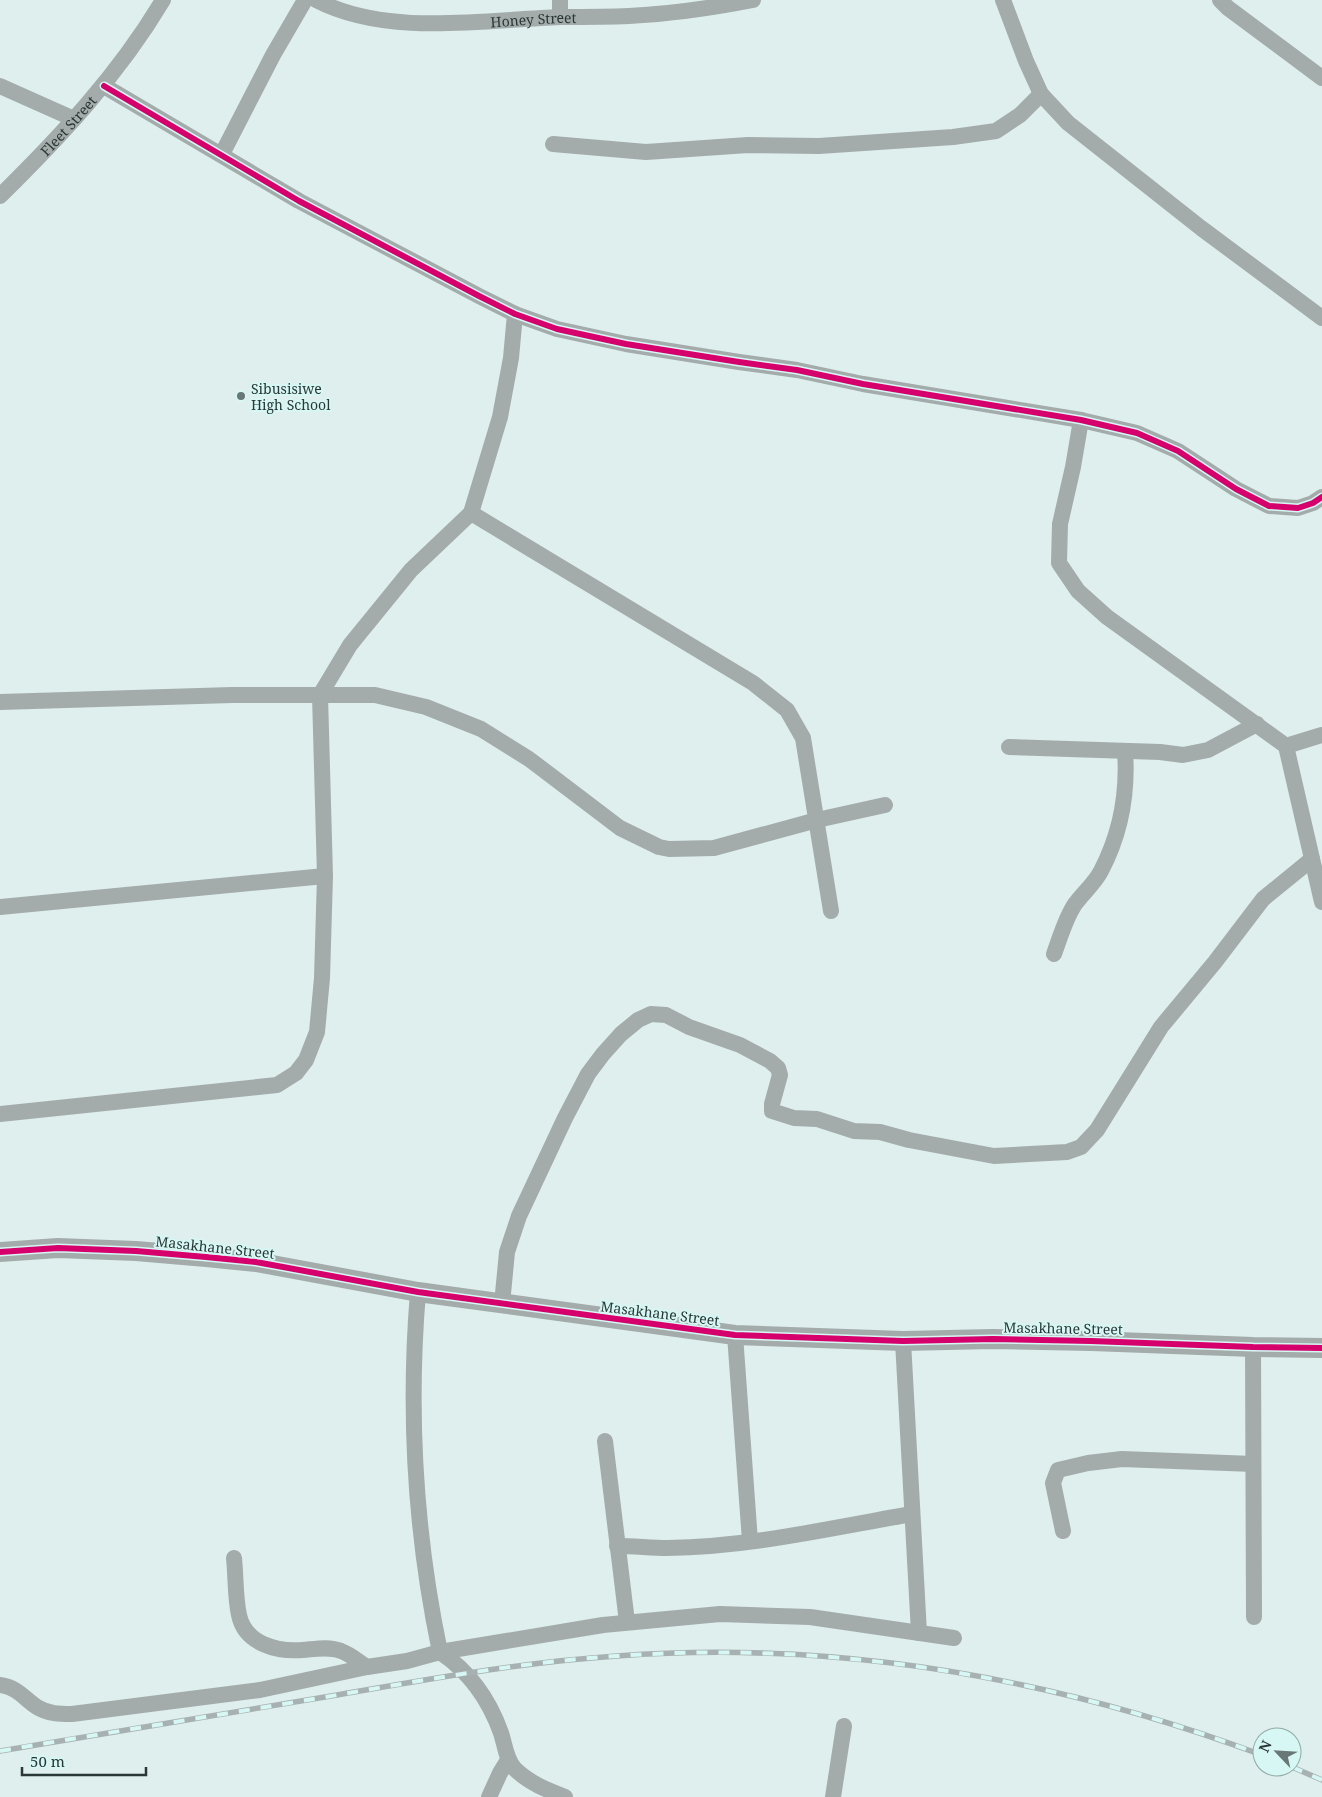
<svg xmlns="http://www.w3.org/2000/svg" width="1322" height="1797" font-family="'Noto Serif',serif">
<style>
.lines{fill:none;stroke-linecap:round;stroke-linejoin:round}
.minor{stroke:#a3acab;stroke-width:16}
.tertiary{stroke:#a3acab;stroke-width:20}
.rail-casing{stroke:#a7b1b1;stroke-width:5.5}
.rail{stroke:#d6f7f4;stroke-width:4;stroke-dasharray:11;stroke-linecap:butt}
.cycleway-casing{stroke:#d6f7f4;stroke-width:9}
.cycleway{stroke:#d6006c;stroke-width:6}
.poi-dot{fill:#697776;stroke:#d6f7f4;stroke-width:2}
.labels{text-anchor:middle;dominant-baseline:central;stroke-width:4;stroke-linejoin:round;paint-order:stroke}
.street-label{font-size:14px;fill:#2a3736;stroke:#d6f7f4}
.poi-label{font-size:14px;fill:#2a3736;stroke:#d6f7f4;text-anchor:start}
</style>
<rect width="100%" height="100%" fill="#deefee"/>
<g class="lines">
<g class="minor">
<path id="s1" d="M316,0C387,37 483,20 560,17C583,17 606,17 629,16C671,14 712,8 753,0"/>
<path d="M560,0V17"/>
<path d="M1003,0L1026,61L1041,94L1068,123L1201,228L1322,318"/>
<path d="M1220,0L1228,8L1322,78"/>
<path d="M0,86L74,119"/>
<path d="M104,86L299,201L479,296L515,314L557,329L626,344L739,362L797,370L863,384L1081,420L1137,433L1178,451L1236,489L1269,506L1298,508L1313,503L1322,497"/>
<path d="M553,144L646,152L748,145L819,146L953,137L996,131L1020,115L1041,94"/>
<path d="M222,154L273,55L305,0"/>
<path id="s2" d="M0,196C61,136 119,74 163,0"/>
<path d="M1081,420L1073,467L1060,524L1059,563L1078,591L1107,617L1286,746"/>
<path d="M471,513L753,683L787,710L803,738L831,911"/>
<path d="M0,702L232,695H375L426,707L481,729L529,759L620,828L659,847L669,849L714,848L817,820L885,805"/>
<path d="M1286,746L1322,902"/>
<path d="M1286,746L1322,735"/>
<path d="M1009,747L1160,752L1183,755L1208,750L1257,724"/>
<path d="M0,907L325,876"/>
<path d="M1054,954C1060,938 1065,919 1075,904C1083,893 1095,883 1101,871C1121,833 1128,793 1125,751"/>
<path d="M0,1114L277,1085L296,1073L306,1060L317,1032L322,978L325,876L320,695L350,645L411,570L471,513L500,417L511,358L515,314"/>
<path d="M418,1292C408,1413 415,1533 440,1652C470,1672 489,1699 501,1733C505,1745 506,1760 515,1769C529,1783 547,1790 565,1797"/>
<path d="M502,1304L507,1252L519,1216L565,1118L588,1074L603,1054L621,1034L638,1020L651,1014L666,1015L689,1027L740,1045L770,1061L778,1068L780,1075L772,1104V1111L794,1118L817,1119L854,1131L880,1132L909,1140L994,1156L1067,1152L1081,1147L1097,1130L1161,1027L1215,962L1263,899L1312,859"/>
<path d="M735,1335L750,1541"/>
<path d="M903,1341L919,1633"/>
<path d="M1253,1347L1254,1617"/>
<path d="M605,1441L627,1622"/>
<path d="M1063,1531L1053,1483L1058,1470L1088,1463L1122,1459L1253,1464"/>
<path d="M617,1546C634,1546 651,1548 667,1548C750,1547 831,1528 912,1514"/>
<path d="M234,1558C236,1577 235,1597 239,1615C245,1644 277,1652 303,1650C315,1649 329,1646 341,1651C350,1654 359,1662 367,1667"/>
<path d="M0,1685C19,1688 23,1698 37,1707C48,1714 60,1714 72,1714L260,1690L367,1667L407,1661L440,1652L603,1625L720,1614L810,1617L954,1638"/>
<path d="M489,1797L500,1773L508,1760"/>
<path d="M833,1797L844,1726"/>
</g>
<path class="tertiary" d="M0,1252L58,1248L136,1251L206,1257L256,1262L418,1292L735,1335L903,1341L993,1339L1091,1341L1253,1347L1322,1348"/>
<g class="rail-casing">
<path id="rail" d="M0,1751C112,1732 225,1714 337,1695C430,1679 523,1662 617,1656C838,1640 1055,1678 1262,1755
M1292,1767L1322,1780"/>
</g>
<use href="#rail" class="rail"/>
<g class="cycleway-casing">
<path id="cycleway" d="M104,86L299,201L479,296L515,314L557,329L626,344L739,362L797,370L863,384L1081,420L1137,433L1178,451L1236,489L1269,506L1298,508L1313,503L1322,497
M0,1252L58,1248L136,1251L206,1257L256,1262L418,1292L735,1335L903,1341L993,1339L1091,1341L1253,1347L1322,1348"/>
</g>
<use href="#cycleway" class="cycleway"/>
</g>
<circle class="poi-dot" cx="241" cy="396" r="5"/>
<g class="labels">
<g class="street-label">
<text stroke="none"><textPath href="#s1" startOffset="221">Honey Street</textPath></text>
<text stroke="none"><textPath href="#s2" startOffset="98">Fleet Street</textPath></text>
<text transform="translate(215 1247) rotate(6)">Masakhane Street</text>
<text transform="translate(660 1313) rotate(7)">Masakhane Street</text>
<text transform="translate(1063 1328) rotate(1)">Masakhane Street</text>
</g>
<g class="poi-label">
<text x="251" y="388">Sibusisiwe<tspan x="251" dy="16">High School</tspan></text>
</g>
</g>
<g transform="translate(1277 1752) rotate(295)"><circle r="24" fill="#d6f7f4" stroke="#91aaa8"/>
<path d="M0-4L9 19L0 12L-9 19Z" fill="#697776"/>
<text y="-8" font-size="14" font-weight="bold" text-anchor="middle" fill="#2a3736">N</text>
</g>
<path d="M22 1767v8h124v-8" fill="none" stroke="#2a3736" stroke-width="2.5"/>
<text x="30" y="1767" font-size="15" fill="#2a3736" stroke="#d6f7f4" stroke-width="4" paint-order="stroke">50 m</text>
</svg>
